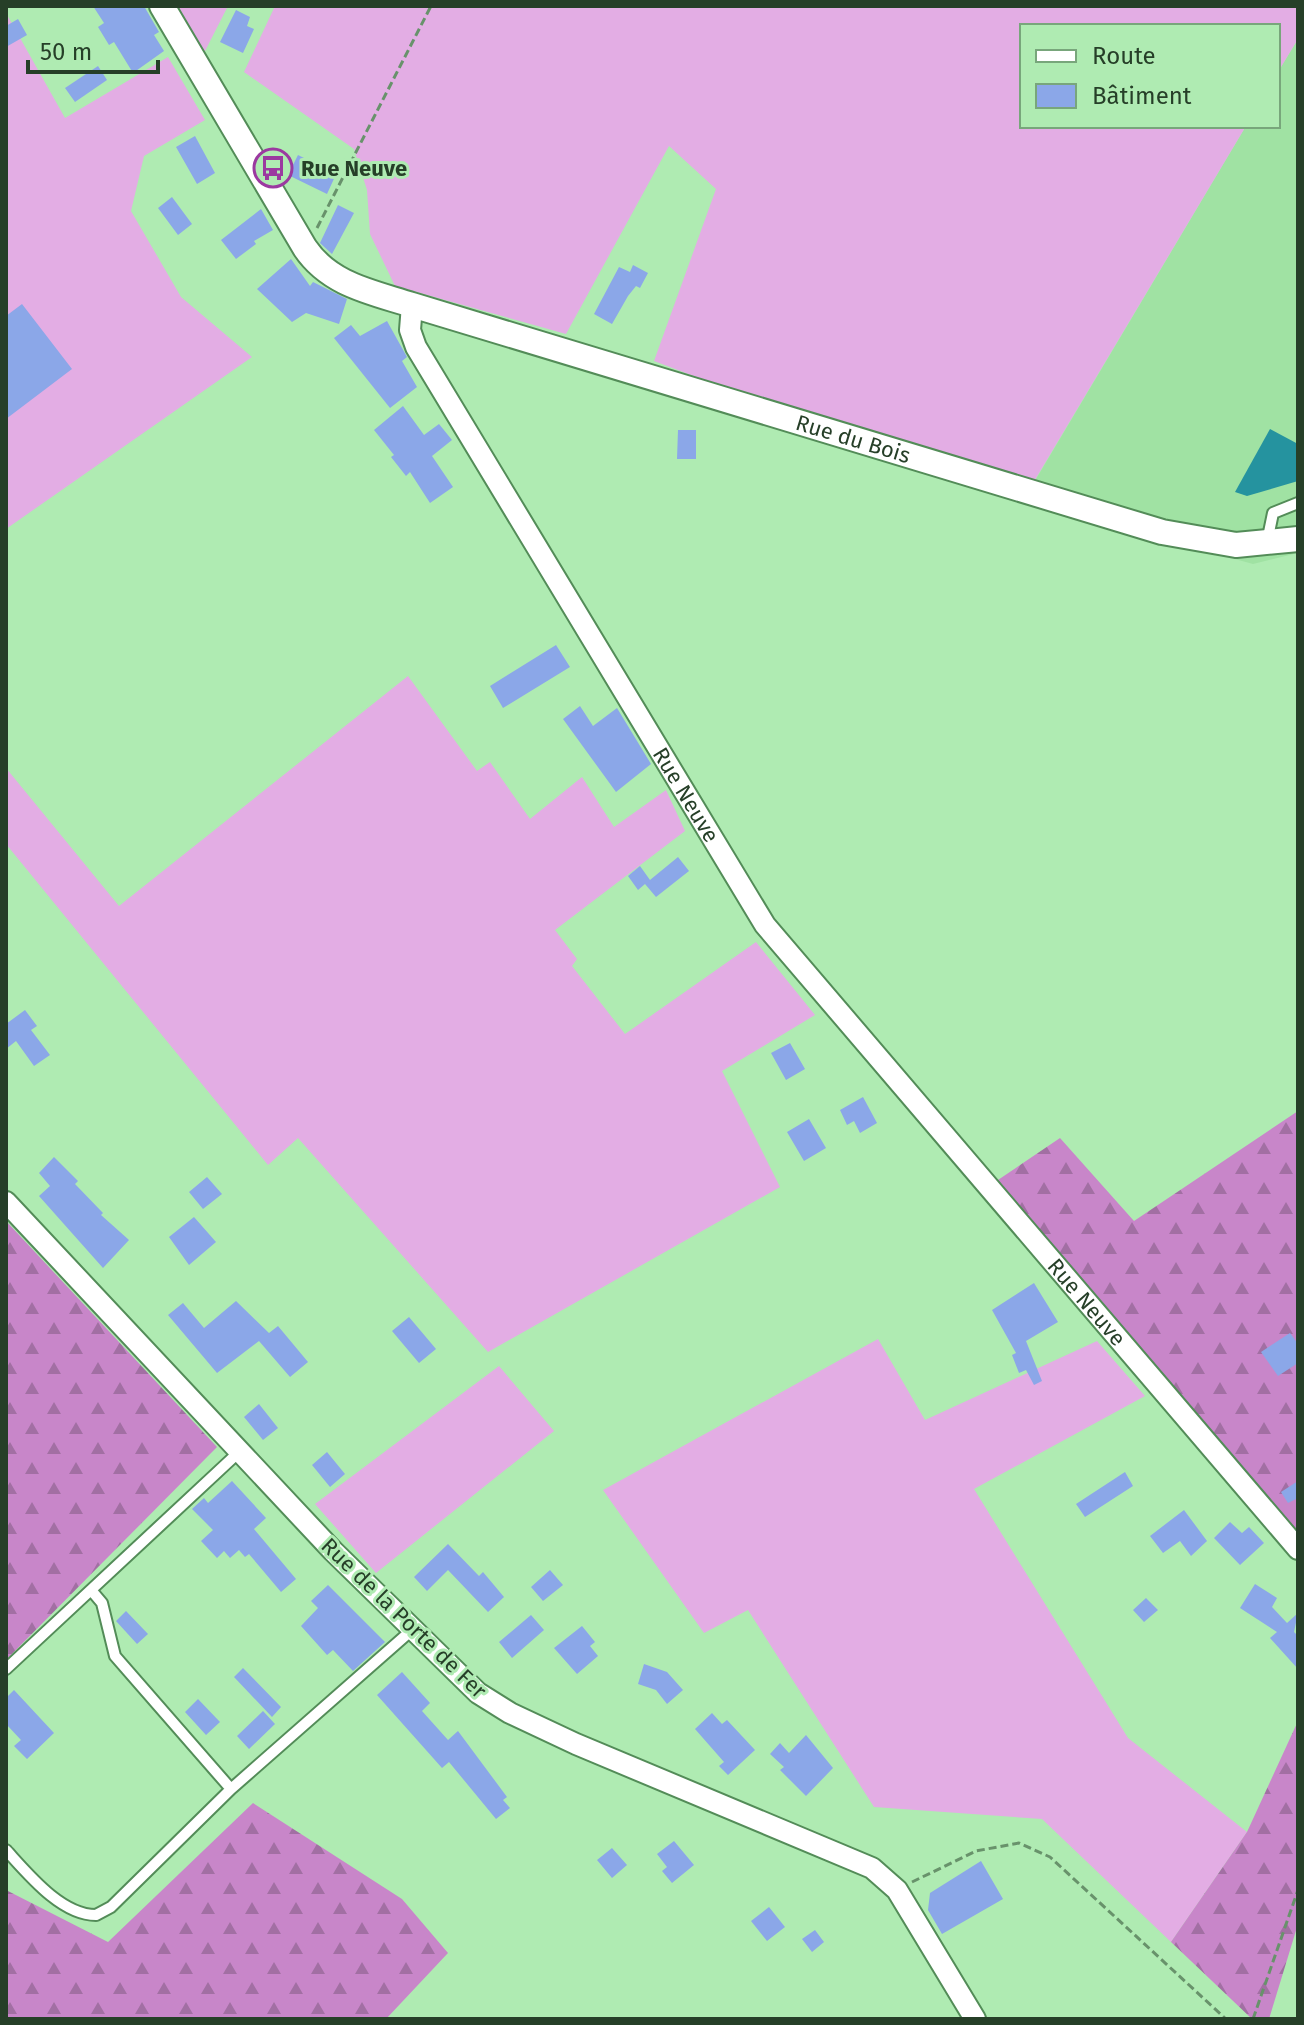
<svg xmlns="http://www.w3.org/2000/svg" width="1304" height="2025" font-family="'Fira Sans',sans-serif">
<style>
.built{fill:#a0e2a3}
.grass{fill:#e3ade4}
.forest{fill:url(#forest-firs)}
.water{fill:#25939f}
.building{fill:#8ba7e8}
.lines{fill:none;stroke-linecap:round;stroke-linejoin:round}
.service-casing{stroke:#538c58;stroke-width:14}
.minor-casing{stroke:#538c58;stroke-width:24}
.tertiary-casing{stroke:#538c58;stroke-width:28}
.path{stroke:#68926b;stroke-width:3;stroke-dasharray:8 4;stroke-linecap:butt}
.service{stroke:#fff;stroke-width:10}
.minor{stroke:#fff;stroke-width:20}
.tertiary{stroke:#fff;stroke-width:24}
.labels{text-anchor:middle;dominant-baseline:central;stroke-width:6;stroke-linejoin:round;paint-order:stroke}
.poi-label{font-size:22px;font-weight:bold;fill:#263f28;stroke:#afebb2;text-anchor:start}
.street-label{font-size:22px;fill:#263f28;stroke:#afebb2}
</style>
<defs>
<pattern id="forest-firs" width="22" height="20" patternUnits="userSpaceOnUse" patternTransform="scale(2)"><rect width="22" height="20" fill="#c886c9"/><path d="M5 1l3.5 6h-7zM16 11l3.5 6h-7z" fill="#a26fa3"/></pattern>
</defs>
<rect width="100%" height="100%" fill="#afebb2"/>
<path class="built" d="M1298,39V553L1253,564L1023,501L1246,126H1278V72Z"/>
<path class="grass" d="M176,6H228L204,53Z
M275,6H1298V39L1278,72V26H1022V126H1246L1023,500L654,361L716,189L669,146L566,334L395,286L370,234L367,190L354,149L244,72Z
M6,13L65,118L168,57L205,120L144,156L131,211L181,297L252,357L6,529Z
M408,676L477,771L490,762L530,819L582,777L614,827L666,790L685,831L555,930L577,959L572,966L625,1034L756,942L815,1015L722,1071L780,1187L488,1352L298,1138L268,1165L6,844V768L119,906Z
M878,1339L925,1420L1097,1341L1145,1396L974,1489L1128,1738L1247,1832L1171,1942L1042,1819L874,1807L748,1610L704,1633L603,1490Z
M499,1366L554,1431L376,1573L315,1504Z"/>
<path class="forest" d="M1298,1111V1548L992,1184L1060,1138L1134,1221Z
M6,1221L217,1447L6,1660Z
M1298,1721V1924L1269,2019H1252L1171,1942L1247,1832Z
M253,1803L402,1899L448,1953L386,2019H6V1890L108,1942Z"/>
<path class="water" d="M1270,429L1298,444V481L1247,496L1235,492Z"/>
<path class="building" d="M93,6H144L159,32L154,35L164,51L133,73L114,42L109,45L98,27L104,23Z
M236,10L250,17L247,26L254,29L243,53L220,42Z
M18,19L27,35L6,47V26Z
M98,66L107,80L75,102L65,88Z
M195,136L215,173L197,184L176,147Z
M298,155L324,168L326,163L338,170L327,194L288,175Z
M172,197L192,224L178,235L158,208Z
M338,205L354,213L332,254L320,243Z
M261,209L273,230L254,241L256,244L236,259L221,240Z
M291,259L310,286L313,282L347,299L339,324L306,313L292,322L257,289Z
M633,265L648,273L640,288L636,286L628,296L612,324L594,314L619,267L630,272Z
M22,304L72,369L6,419V316Z
M387,321L407,357L402,361L417,387L390,408L334,338L351,325L360,336Z
M403,406L424,435L439,424L452,440L432,456L453,487L430,503L410,472L406,476L391,457L394,455L374,430Z
M678,430H696V459H677Z
M556,645L570,667L503,708L490,686Z
M580,706L593,726L617,708L651,764L616,792L563,719Z
M678,857L689,871L656,897L645,884L638,890L628,876L640,866L650,880Z
M25,1010L37,1026L31,1030L50,1055L34,1066L16,1041L6,1049V1024Z
M790,1043L805,1069L786,1080L771,1053Z
M863,1097L877,1123L860,1133L854,1121L847,1125L840,1110Z
M809,1119L826,1148L804,1161L787,1132Z
M54,1157L78,1181L75,1184L103,1213L101,1215L129,1240L103,1268L39,1196L50,1186L39,1173Z
M207,1177L222,1194L203,1209L189,1192Z
M194,1217L216,1242L189,1265L169,1237Z
M1034,1283L1058,1322L1026,1341L1042,1381L1034,1385L1026,1370L1019,1373L1012,1355L1016,1353L992,1310Z
M236,1301L269,1333L278,1326L308,1362L290,1377L259,1341L217,1373L168,1315L183,1303L204,1328Z
M409,1317L436,1349L419,1363L392,1331Z
M1290,1333L1298,1344V1363L1278,1376L1261,1352Z
M259,1404L278,1428L263,1440L244,1417Z
M327,1452L345,1474L330,1487L312,1465Z
M1125,1472L1133,1486L1085,1517L1076,1504Z
M232,1481L266,1518L254,1529L296,1579L281,1592L249,1554L245,1557L239,1550L230,1558L224,1551L217,1558L201,1541L213,1530L192,1509L204,1498L208,1503Z
M1298,1481V1498L1288,1503L1281,1492Z
M1184,1510L1207,1541L1191,1556L1180,1541L1163,1553L1150,1536Z
M1230,1522L1242,1533L1249,1527L1264,1543L1240,1565L1214,1538Z
M448,1544L479,1576L483,1572L504,1597L488,1612L448,1570L427,1591L414,1577Z
M550,1570L563,1585L543,1601L531,1587Z
M1255,1584L1277,1598L1272,1607L1287,1623L1298,1613L1294,1632L1298,1636V1669L1270,1638L1277,1632L1240,1608Z
M328,1585L385,1642L353,1671L333,1650L327,1655L301,1626L318,1608L311,1601Z
M1146,1598L1158,1610L1144,1622L1133,1610Z
M126,1611L148,1634L137,1644L116,1621Z
M531,1615L544,1630L512,1658L499,1642Z
M582,1626L595,1642L590,1646L598,1656L577,1674L554,1648Z
M644,1664L667,1672L683,1690L667,1704L656,1690L638,1684Z
M243,1668L281,1707L272,1717L234,1677Z
M402,1672L430,1703L422,1711L448,1740L458,1731L507,1797L503,1800L510,1808L496,1819L449,1762L442,1768L377,1695Z
M14,1690L54,1733L27,1759L14,1746L21,1740L6,1724V1698Z
M198,1699L220,1722L206,1735L185,1712Z
M263,1711L275,1724L249,1749L237,1736Z
M712,1713L722,1724L727,1720L755,1750L728,1775L719,1766L724,1762L695,1729Z
M806,1735L833,1768L806,1796L780,1770L784,1767L770,1754L780,1743L789,1753Z
M674,1841L694,1865L672,1883L662,1871L667,1867L657,1854Z
M612,1848L627,1865L612,1878L597,1860Z
M981,1861L1003,1899L942,1934L928,1910L930,1893Z
M769,1907L785,1927L767,1941L751,1921Z
M815,1930L824,1942L812,1952L802,1939Z"/>
<g class="lines">
<g class="service-casing">
<path id="service" d="M1267,542L1273,513L1298,503
M91,1590L102,1603L115,1656L231,1789L413,1629
M6,1669L239,1452
M6,1850C28,1874 61,1915 96,1915L111,1907L231,1789"/>
</g>
<g class="minor-casing">
<g id="minor">
<path id="s1" d="M412,305L410,330L416,347L765,925L1298,1549"/>
<path d="M6,1202L333,1551L478,1693L510,1713L576,1744L872,1868L897,1890L975,2019"/>
</g>
</g>
<g class="tertiary-casing">
<g id="tertiary">
<path id="s2" d="M162,6L305,248C330,285 372,292 412,305L1162,532L1236,545L1298,539"/>
</g>
</g>
<path class="path" d="M317,228L431,6
M912,1882L976,1851L1019,1843L1050,1857L1226,2019
M1253,2019L1298,1890"/>
<use href="#service" class="service"/>
<use href="#minor" class="minor"/>
<use href="#tertiary" class="tertiary"/>
</g>
<defs>
<g id="bus-ring" transform="scale(2)"><circle r="9.5" fill="#afebb2" stroke="#9b39a0" stroke-width="1.5"/><path d="M-5-6H5V4H4V6H2V4H-2V6H-4V4H-5ZM-3.5-4V0h7V-4ZM-3.5 1.2v1.5H-2V1.2ZM2 1.2v1.5H3.5V1.2Z" fill="#9b39a0"/></g>
</defs>
<g fill-rule="evenodd">
<use href="#bus-ring" x="273" y="168"/>
</g>
<g class="labels">
<g class="poi-label">
<text x="301" y="168">Rue Neuve</text>
</g>
<g class="street-label">
<text stroke="none"><textPath href="#s2" startOffset="866">Rue du Bois</textPath></text>
<text stroke="none"><textPath href="#s1" startOffset="566">Rue Neuve</textPath></text>
<text stroke="none"><textPath href="#s1" startOffset="1214">Rue Neuve</textPath></text>
<text transform="translate(404 1618) rotate(44)">Rue de la Porte de Fer</text>
</g>
</g>
<rect width="1304" height="2025" fill="none" stroke="#263f28" stroke-width="16"/>
<rect x="1020" y="24" width="260" height="104" fill="#afebb2" stroke="#78a67b" stroke-width="2"/>
<rect x="1036" y="50" width="40" height="12" fill="#ffffff" stroke="#78a67b" stroke-width="2"/>
<text x="1092" y="64" font-size="24" fill="#263f28">Route</text>
<rect x="1036" y="84" width="40" height="24" fill="#8ba7e8" stroke="#78a67b" stroke-width="2"/>
<text x="1092" y="104" font-size="24" fill="#263f28">Bâtiment</text>
<path d="M28 60v12h130v-12" fill="none" stroke="#263f28" stroke-width="4"/>
<text x="40" y="60" font-size="24" fill="#263f28" stroke="#afebb2" stroke-width="6" paint-order="stroke">50 m</text>
</svg>
